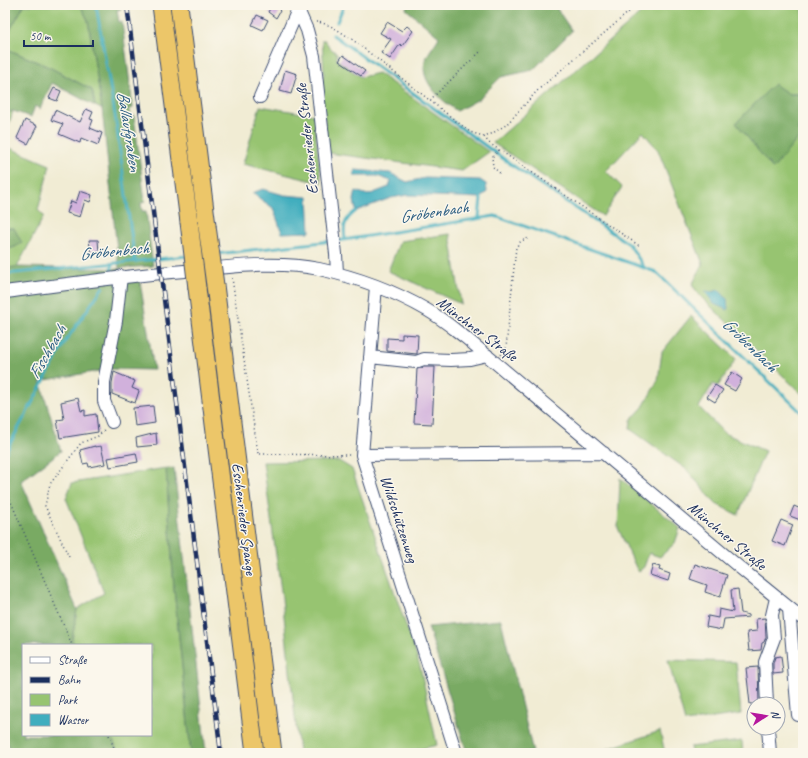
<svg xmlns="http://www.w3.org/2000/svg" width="808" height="758" font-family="Caveat,sans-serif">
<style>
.green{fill:#97c471;stroke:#597a68}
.forest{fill:#79aa63;stroke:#4a6c60}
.water{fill:#40adbe;stroke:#2e6e8e}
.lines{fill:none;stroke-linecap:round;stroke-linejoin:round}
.stream{stroke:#40adbe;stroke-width:3}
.building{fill:#d1b1dc}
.minor-casing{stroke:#3b4b70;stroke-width:14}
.highway-casing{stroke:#3b4b70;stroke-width:19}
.path{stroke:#3b4b70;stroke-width:1.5;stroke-dasharray:1 3;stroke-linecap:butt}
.minor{stroke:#fff;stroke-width:12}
.highway{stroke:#ecc669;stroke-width:17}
.rail-casing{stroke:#1b2f5e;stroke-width:4.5}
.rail{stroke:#fbf7ec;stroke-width:3;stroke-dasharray:9;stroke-linecap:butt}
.highway-bridge-casing{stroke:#3b4b70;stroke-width:19;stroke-linecap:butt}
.highway-bridge{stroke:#ecc669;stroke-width:17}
.labels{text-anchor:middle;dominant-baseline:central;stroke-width:3;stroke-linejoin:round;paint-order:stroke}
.street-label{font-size:16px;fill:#1b2f5e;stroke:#fbf7ec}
.water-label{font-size:17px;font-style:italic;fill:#285b80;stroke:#fbf7ec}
</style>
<rect width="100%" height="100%" fill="#fbf7ec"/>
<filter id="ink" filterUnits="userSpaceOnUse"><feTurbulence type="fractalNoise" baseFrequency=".025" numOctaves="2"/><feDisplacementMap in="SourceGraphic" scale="8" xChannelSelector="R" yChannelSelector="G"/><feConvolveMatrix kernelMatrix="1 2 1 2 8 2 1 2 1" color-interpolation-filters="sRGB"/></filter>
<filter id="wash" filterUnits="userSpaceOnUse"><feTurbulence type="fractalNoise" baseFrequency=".012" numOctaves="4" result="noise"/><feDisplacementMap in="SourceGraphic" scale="16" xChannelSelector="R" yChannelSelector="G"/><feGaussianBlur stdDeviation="0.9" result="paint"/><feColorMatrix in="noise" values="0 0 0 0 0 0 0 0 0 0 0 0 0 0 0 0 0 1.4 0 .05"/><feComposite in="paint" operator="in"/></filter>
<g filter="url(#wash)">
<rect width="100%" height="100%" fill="#f1ecd4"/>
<path class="green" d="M24,5H80L88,20L102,109L95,106L92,90L51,68L5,48V39Z
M650,5H803V94H789L798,128L803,121V395L702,298L692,285L703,264L658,150L643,132L606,171L622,187L603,216L493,143Z
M322,40H325L330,48L337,53V60L361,77L378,73L489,152L462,171L328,153L321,85L324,73Z
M260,106L314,115L321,183L243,164Z
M13,111L5,136V113Z
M5,146L50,165L38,210L44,216L17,267L5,268V250L15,247L14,228H5Z
M450,234L461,304L388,271L400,241Z
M691,316L736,359L718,386L713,384L699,407L724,433L765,451L738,515L716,504L686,469L630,429L631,420L643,407L658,380L662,352Z
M339,461L352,469L420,666L437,745L404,753H299L282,598L263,462Z
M166,468L174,589L191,753H118L111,735H151V645H74L72,640L77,609L104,593L66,498L72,483Z
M620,478L680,528L675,543L660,557L649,553L644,567L638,572L618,528Z
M668,660L736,662L741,714L685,722Z
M660,731L665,753H595Z
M742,741L743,753H691L690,747Z"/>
<path class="forest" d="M5,5H24L5,39Z
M80,5H120L121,9L117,10L119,22H122L133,108L129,109L131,116H134L145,202L141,203L142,211H146L153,266L119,268L102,109L88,20Z
M407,5H560L557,9L572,31L533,70L501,77L479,99L457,111C443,102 419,81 425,62C427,53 435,45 439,37L406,9Z
M5,48L51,68L92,90L95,106L52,83L40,109L35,106L31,117L13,111L5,113Z
M774,84L789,94H803V121L798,128L799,137L773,169L736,123Z
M5,228H14L22,243L15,247L5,250Z
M17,267L120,269L121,276L139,275L154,370L111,369L40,381L61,451L21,481L77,609L72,640L74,645H23V735H111L118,753H10L5,734V268Z
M174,468L206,753H191L174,589L166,469Z
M501,620L533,752L467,753L428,627Z"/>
<path class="water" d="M355,170L390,173L407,182L425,178L480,180L486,184L487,192L481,198L408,195L391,198L356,211L354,200L356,191L368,195L389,187L391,181L377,176H353Z
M263,189L284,195L308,197L310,232L282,233L273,208L252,193Z
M719,290L727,299L728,310L714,304L705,291L712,292Z"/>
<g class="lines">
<path class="stream" d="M96,5L115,115L135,262
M337,22L344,5
M333,35L512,165L629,244L644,267
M479,217L481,198
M345,239C343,226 344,220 356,211
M337,241L495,216L656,272L803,414
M216,254L332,241
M111,270L113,264
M5,274L188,256
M5,453L65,342L103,287"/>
</g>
<g id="blocks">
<path class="building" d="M272,5H275L280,8L279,10L280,11L276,18L268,12Z
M257,15L268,20L263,30L252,25Z
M387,22L402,31L407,26L413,31L402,46L400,44L390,59L381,53L391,39L380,33Z
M343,55L365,71L361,76L339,61Z
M285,70L297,74L291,94L280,91Z
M54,88L61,91L57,101L49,98Z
M86,109L93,112L90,119L93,120L90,128L102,133L98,145L81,138L80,143L59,134L63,124L51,120L55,110L80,122Z
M25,120L37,126L28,144L17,138Z
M80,191L92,195L90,202L85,200L80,217L67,213L71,201L76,203Z
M89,240H98L99,252L91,253Z
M402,334L418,335L417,354L387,351V338L402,339Z
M425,367H435L432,424L414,423L417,369Z
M114,372L135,381L132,388L139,391L135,403L112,394V383Z
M732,372L742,379L735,391L724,385Z
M715,385L723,390L715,402L707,397Z
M78,398L81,411L85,410V416L96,414L98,432L60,438L57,420L64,419L61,402Z
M153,406L155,423L135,426L133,408Z
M156,433L157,445L137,447L136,438Z
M95,446V447L101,446L105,464L89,467L88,463L83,464L80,450Z
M136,453L138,462L110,467L108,458Z
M794,506L803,510V521L790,516Z
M781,520L793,525L785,546L772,541Z
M695,564L727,575L720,597L705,592L707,585L690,579Z
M653,565L660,567L659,570L670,574L668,581L650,575Z
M738,589L741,613L749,615V617L724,619L722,630L706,627L708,616L718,618L719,609L733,612L731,590Z
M765,618L766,637L764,642L762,643L761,650L749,651L747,632L757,631L756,619Z
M781,656L783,673L773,674V663L775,657Z
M758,667L759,704H750L746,668Z"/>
</g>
</g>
<g filter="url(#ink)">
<use href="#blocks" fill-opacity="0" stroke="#3b4b70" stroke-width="1"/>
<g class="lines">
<g class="minor-casing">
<path id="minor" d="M296,5L307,30L314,56L336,254L337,273
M260,97L300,5
M376,286L362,455L456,753
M5,292C68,284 131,275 195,270C236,266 278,261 319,269C356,277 394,291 427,310C441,318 453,328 466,338L739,567L803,619
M370,357L416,362L424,359L451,360L470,359L487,355
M112,422L104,401V382L116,321L121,276
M362,455L604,453
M789,609L798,715
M767,704L765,662L774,638L772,615L776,598
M768,728L770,753"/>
</g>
<g class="highway-casing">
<path id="highway" d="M161,5L189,222
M179,5L207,226
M215,285L273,753
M197,288L255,753"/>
</g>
<path class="path" d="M316,22C330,23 342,33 353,40L470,132L483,136L491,134L506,125L539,89L637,5
M430,100L481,51
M484,137L489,143L641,247
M499,150L492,157L493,167L502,175
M232,278L258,454L352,455
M501,355L506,348L516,247L521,241L529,238
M5,488L72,645
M69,557L45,506L50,484L81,443L98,436L105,429
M109,735L116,753"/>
<use href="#minor" class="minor"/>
<use href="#highway" class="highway"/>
<g class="rail-casing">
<path id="rail" d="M127,5L221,753"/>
</g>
<use href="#rail" class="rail"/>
<g class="highway-bridge-casing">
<path id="highway-bridge" d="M189,222L197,288
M207,226L215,285"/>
</g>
<use href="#highway-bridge" class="highway-bridge"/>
</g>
</g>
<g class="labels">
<g class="street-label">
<text transform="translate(307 139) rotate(-96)">Eschenrieder Straße</text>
<text transform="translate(477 329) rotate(37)">Münchner Straße</text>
<text transform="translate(244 519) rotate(83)">Eschenrieder Spange</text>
<text transform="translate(399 519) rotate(72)">Wildschützenweg</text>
<text transform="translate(727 536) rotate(40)">Münchner Straße</text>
</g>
<g class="water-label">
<text transform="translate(129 131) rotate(81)">Ballaufgraben</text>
<text transform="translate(434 212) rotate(-9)">Gröbenbach</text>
<text transform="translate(114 251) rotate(-6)">Gröbenbach</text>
<text transform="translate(750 345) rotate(44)">Gröbenbach</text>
<text transform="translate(47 352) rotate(-60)">Fischbach</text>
</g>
</g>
<rect width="808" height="758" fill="none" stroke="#fbf7ec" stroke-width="20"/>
<rect x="22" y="644" width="130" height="92" fill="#fbf7ec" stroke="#a1a7b3"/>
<rect x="30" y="657" width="20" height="6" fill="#ffffff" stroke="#a1a7b3"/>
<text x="58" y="664" font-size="12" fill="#1b2f5e">Straße</text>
<rect x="30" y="677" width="20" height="6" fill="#1b2f5e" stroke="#a1a7b3"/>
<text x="58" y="684" font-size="12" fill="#1b2f5e">Bahn</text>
<rect x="30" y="694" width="20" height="12" fill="#97c471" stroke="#a1a7b3"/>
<text x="58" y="704" font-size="12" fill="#1b2f5e">Park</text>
<rect x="30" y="714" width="20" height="12" fill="#40adbe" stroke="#a1a7b3"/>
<text x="58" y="724" font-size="12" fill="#1b2f5e">Wasser</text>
<g transform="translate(766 716) rotate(78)"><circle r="19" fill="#fbf7ec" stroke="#a1a7b3"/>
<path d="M0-3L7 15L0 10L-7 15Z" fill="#b5179e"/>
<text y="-6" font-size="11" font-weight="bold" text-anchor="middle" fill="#1b2f5e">N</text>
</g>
<path d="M24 40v6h69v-6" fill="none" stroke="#1b2f5e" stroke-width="2"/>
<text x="30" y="40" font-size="12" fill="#1b2f5e" stroke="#fbf7ec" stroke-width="3" paint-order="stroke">50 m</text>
</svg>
